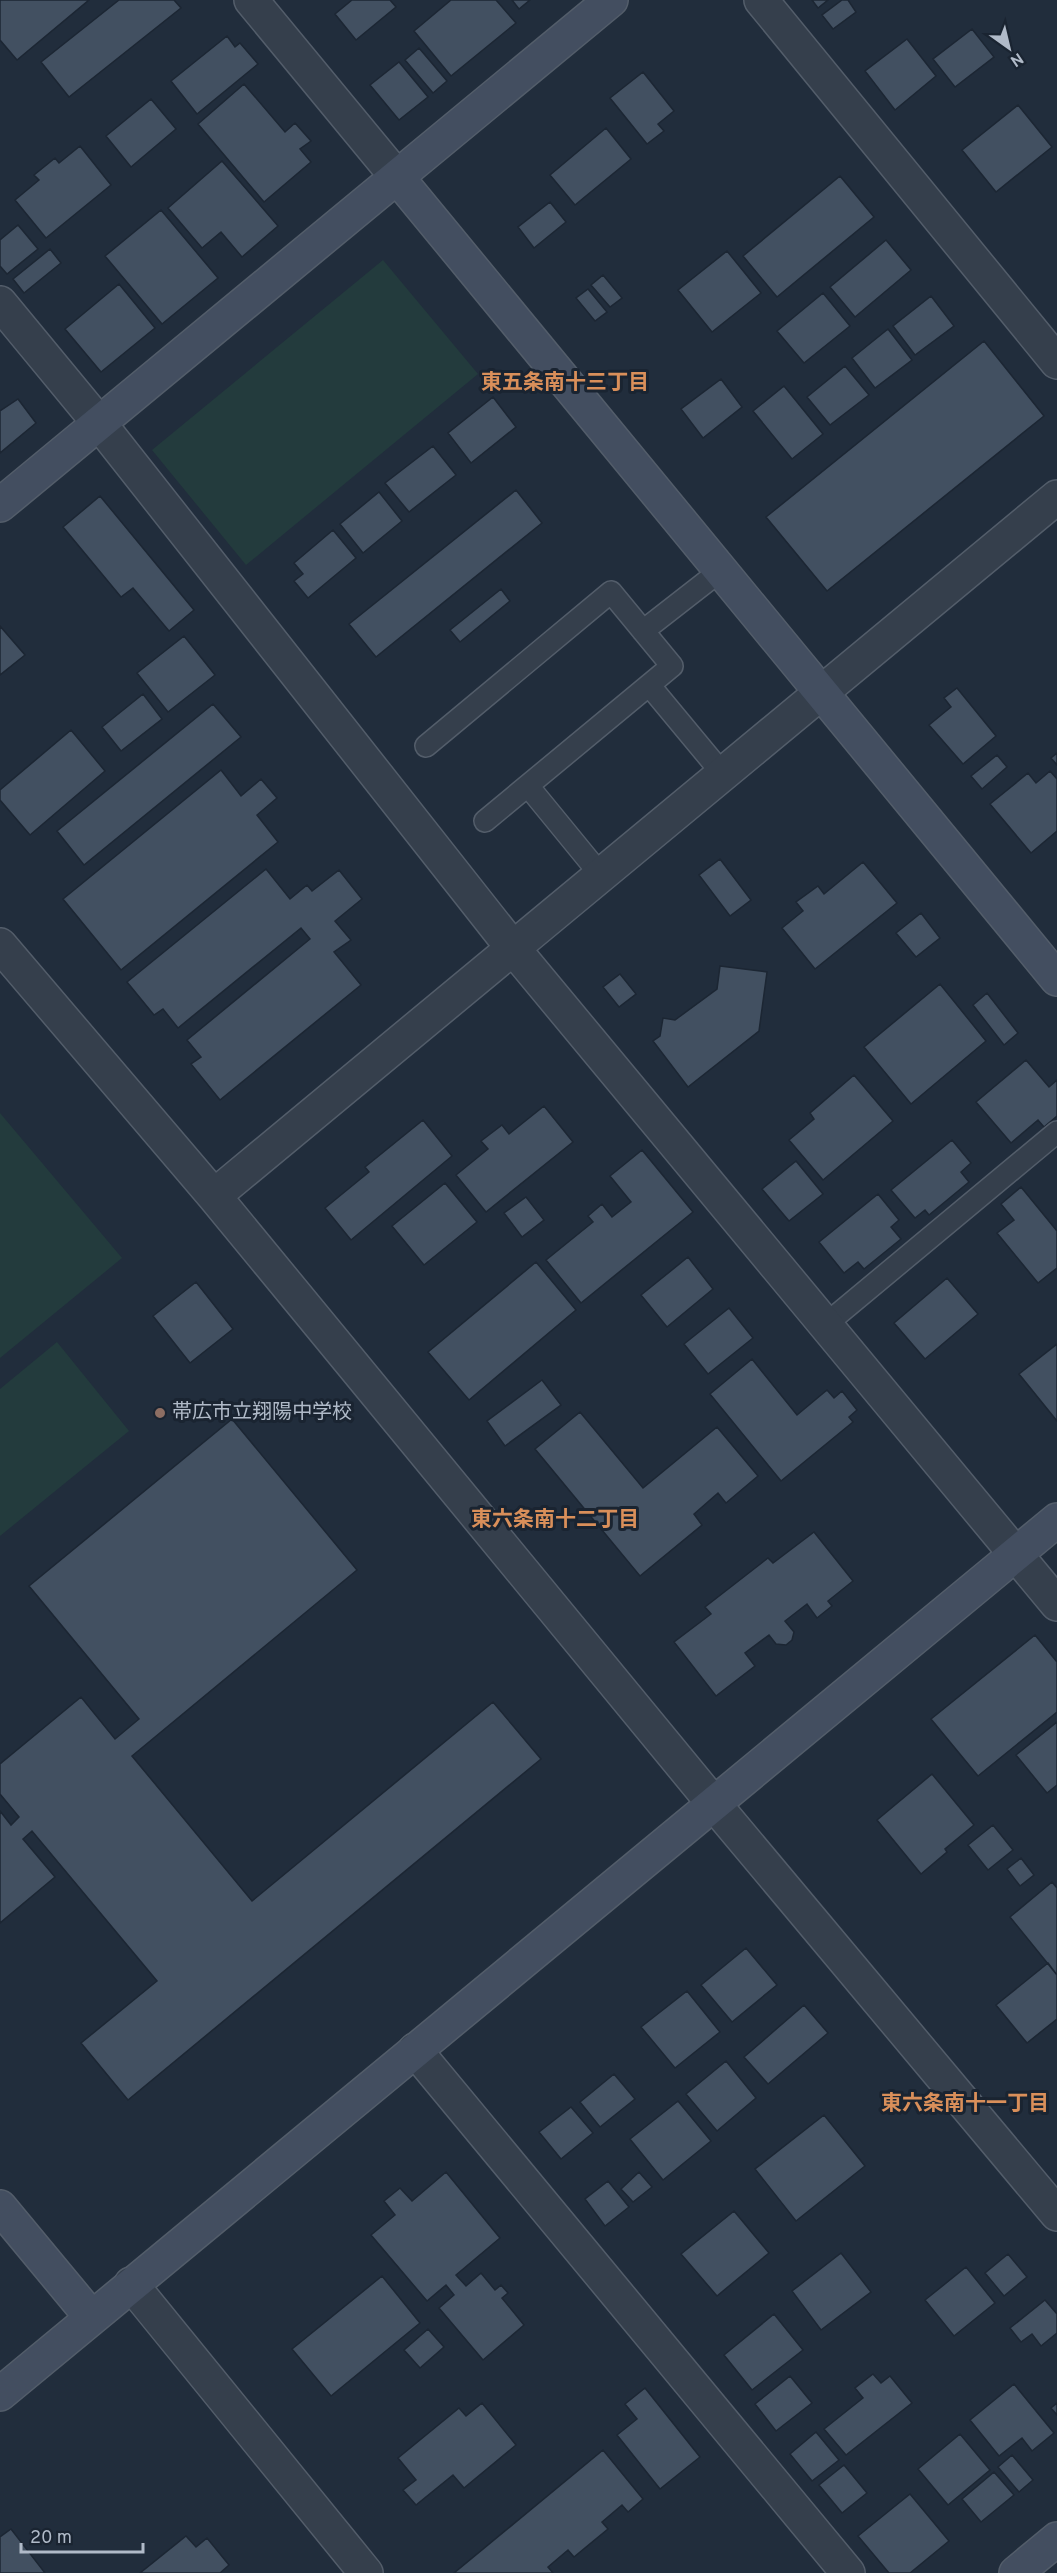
<svg xmlns="http://www.w3.org/2000/svg" width="1057" height="2573" font-family="Overpass,'Noto Sans JP',sans-serif">
<style>
.green{fill:#233b3d}
.building{fill:#425061;stroke:#1c2633;stroke-width:1.5}
.lines{fill:none;stroke-linecap:round;stroke-linejoin:round}
.lane-casing{stroke:#535d6a;stroke-width:24}
.street-casing{stroke:#535d6a;stroke-width:36}
.secondary-casing{stroke:#535d6a;stroke-width:36}
.lane{stroke:#353f4c;stroke-width:21}
.street{stroke:#353f4c;stroke-width:33}
.secondary{stroke:#434e60;stroke-width:33}
.education-dot{fill:#8d6e63;stroke:#1a2431;stroke-width:2}
.labels{text-anchor:middle;dominant-baseline:central;stroke-width:6;stroke-linejoin:round;paint-order:stroke}
.poi-label{font-size:20px;fill:#b0bac8;stroke:#1a2431;text-anchor:start}
.neighbourhood-label{font-size:21px;font-weight:bold;fill:#d98f5a;stroke:#1a2431}
</style>
<rect width="100%" height="100%" fill="#212d3c"/>
<path class="green" d="M383,260L478,374L246,565L152,450Z
M0,1113L122,1258L0,1358Z
M57,1342L129,1431L0,1536V1389Z"/>
<path class="building" d="M0,0H89L17,60L0,40Z
M119,0H174L181,8L69,97L41,62Z
M352,0H390L396,7L356,40L335,14Z
M451,0H496L516,23L451,76L414,31Z
M512,0H530L519,9Z
M812,0H828L818,8Z
M842,0H848L856,12L833,29L822,15Z
M972,29L994,57L955,87L933,59Z
M227,36L235,47L240,43L258,64L197,114L171,81Z
M907,39L936,76L895,110L865,71Z
M419,48L447,81L433,93L405,60Z
M399,62L428,97L399,120L370,85Z
M643,72L674,111L658,124L664,131L647,144L610,98Z
M244,84L285,132L295,123L311,141L300,149L311,162L264,202L198,124Z
M151,99L176,129L131,167L106,136Z
M1018,105L1052,147L996,192L962,150Z
M606,128L631,159L575,205L550,175Z
M80,146L111,185L46,238L15,200L39,180L34,175L55,158L59,163Z
M222,161L278,226L242,257L221,232L202,248L168,208Z
M840,176L874,217L777,297L743,256Z
M550,202L566,222L534,248L518,227Z
M161,210L218,278L162,324L105,256Z
M18,225L38,249L7,274L0,266V240Z
M886,240L911,270L855,317L830,287Z
M50,249L61,263L24,293L13,279Z
M727,251L761,293L712,332L678,290Z
M603,275L622,298L610,307L591,285Z
M119,284L155,328L101,372L65,329Z
M588,289L607,312L595,321L576,298Z
M823,293L850,326L804,363L777,331Z
M931,296L954,326L915,355L893,326Z
M888,329L912,360L875,388L852,358Z
M984,341L1044,416L827,591L766,517Z
M845,366L869,395L830,425L807,397Z
M721,379L742,407L703,438L681,409Z
M784,386L823,434L792,459L753,411Z
M493,397L516,427L471,463L448,433Z
M18,399L36,423L0,453V411Z
M433,446L456,475L409,512L385,483Z
M516,490L542,523L376,657L349,624Z
M379,492L402,521L363,553L340,524Z
M100,496L194,610L169,631L133,588L121,597L63,527Z
M333,530L356,558L308,598L294,581L303,574L294,563Z
M501,589L510,601L460,642L450,630Z
M0,626L25,655L0,675Z
M184,636L215,675L168,712L137,673Z
M957,688L996,736L963,764L929,725L951,707L944,698Z
M143,694L162,719L121,751L102,727Z
M213,704L241,737L84,865L57,831Z
M71,730L105,771L30,835L0,800V790Z
M1057,753V765L1051,758Z
M997,755L1007,767L982,789L971,776Z
M221,770L241,796L261,779L277,798L257,815L278,842L121,970L63,899Z
M1050,771L1057,779V831L1031,853L990,804L1028,773L1036,783Z
M720,859L751,900L730,916L699,875Z
M863,862L897,903L815,969L782,928L803,911L796,902L818,886L824,894Z
M266,869L290,899L307,885L312,891L339,870L362,899L335,921L351,940L334,952L361,985L220,1100L191,1064L201,1057L187,1040L310,939L301,928L178,1028L163,1009L154,1015L127,982Z
M921,913L940,938L916,957L896,933Z
M720,966L767,972L759,1031L688,1087L653,1041L660,1036L663,1018L675,1020L717,989Z
M620,974L636,994L619,1007L603,987Z
M940,984L986,1041L911,1104L864,1047Z
M987,993L1018,1033L1004,1045L973,1005Z
M1026,1060L1049,1087L1057,1080V1116L1044,1127L1038,1120L1011,1143L976,1102Z
M854,1075L893,1121L823,1180L789,1140L814,1119L810,1113Z
M544,1106L573,1142L486,1212L456,1175L488,1149L481,1141L502,1125L509,1134Z
M423,1120L452,1156L351,1240L325,1208L369,1172L365,1167Z
M952,1140L971,1163L961,1172L969,1182L929,1215L925,1210L915,1218L891,1190Z
M642,1150L693,1212L581,1303L546,1260L593,1222L588,1216L602,1204L612,1217L631,1202L610,1176Z
M796,1161L823,1194L789,1221L762,1189Z
M445,1183L477,1222L424,1265L392,1226Z
M1021,1187L1057,1231V1268L1038,1283L997,1233L1014,1220L1001,1204Z
M878,1194L899,1220L891,1227L901,1239L864,1269L858,1262L844,1273L819,1242Z
M526,1197L544,1220L522,1237L504,1213Z
M688,1257L713,1289L667,1327L641,1295Z
M536,1262L576,1310L469,1400L428,1352Z
M947,1278L978,1314L925,1359L894,1323Z
M196,1282L233,1329L190,1363L153,1316Z
M729,1308L753,1338L708,1374L684,1344Z
M1057,1344V1421L1019,1374Z
M752,1359L797,1415L827,1390L834,1398L842,1391L857,1410L849,1417L853,1422L781,1481L710,1394Z
M542,1380L561,1405L505,1446L487,1421Z
M580,1412L643,1488L717,1427L758,1476L726,1503L718,1493L694,1514L702,1525L640,1576L535,1449Z
M232,1419L357,1570L132,1756L252,1901L493,1702L541,1759L128,2100L81,2043L157,1981L32,1831L23,1839L55,1877L0,1923V1811L11,1825L19,1817L0,1794V1764L81,1697L115,1739L139,1719L29,1586Z
M814,1532L853,1581L828,1601L832,1606L817,1618L807,1604L785,1621L794,1632L792,1640L786,1645L776,1644L769,1635L745,1653L755,1666L716,1696L674,1642L711,1614L705,1607L768,1558L773,1563Z
M1035,1635L1057,1662V1712L978,1776L931,1719Z
M1057,1722V1785L1047,1793L1016,1755Z
M932,1774L974,1825L945,1849L947,1852L921,1874L877,1820Z
M993,1825L1013,1850L988,1870L968,1845Z
M1021,1858L1034,1875L1020,1886L1007,1869Z
M1052,1882L1057,1888V1975L1010,1917Z
M746,1948L777,1985L732,2022L701,1985Z
M1048,1963L1057,1975V2019L1027,2043L996,2005Z
M687,1991L720,2032L675,2068L641,2027Z
M804,2005L828,2033L768,2084L744,2057Z
M726,2061L756,2098L717,2131L686,2094Z
M614,2074L635,2099L600,2127L580,2102Z
M678,2101L711,2141L663,2180L630,2139Z
M571,2107L593,2133L561,2159L539,2132Z
M824,2115L865,2166L796,2221L755,2169Z
M446,2172L500,2238L456,2275L466,2286L481,2273L495,2290L501,2285L508,2293L502,2298L524,2325L483,2360L439,2308L454,2295L446,2285L427,2301L371,2235L395,2215L384,2201L400,2188L412,2201Z
M639,2172L652,2187L633,2202L621,2189Z
M608,2181L629,2207L605,2226L585,2199Z
M734,2211L769,2253L717,2296L681,2254Z
M841,2253L871,2292L821,2330L792,2291Z
M1008,2254L1027,2277L1004,2296L985,2273Z
M966,2267L995,2303L954,2336L925,2300Z
M382,2276L420,2323L331,2396L292,2349Z
M1045,2300L1057,2314V2333L1041,2346L1032,2334L1021,2342L1010,2328Z
M774,2314L803,2350L752,2390L724,2355Z
M428,2329L444,2347L420,2368L404,2350Z
M873,2374L881,2383L890,2376L912,2403L846,2455L824,2429L863,2398L855,2388Z
M790,2376L812,2403L776,2431L755,2404Z
M1014,2384L1054,2433L1032,2451L1022,2438L999,2456L970,2420Z
M645,2388L700,2457L660,2489L617,2435L637,2419L625,2404Z
M482,2403L516,2445L464,2488L453,2475L416,2505L403,2490L416,2480L398,2458L459,2408L466,2416Z
M1057,2403V2415L1051,2408Z
M816,2432L839,2460L812,2481L790,2454Z
M960,2434L990,2470L948,2505L918,2469Z
M603,2450L643,2499L628,2512L622,2505L602,2522L608,2529L574,2557L568,2550L548,2567L553,2573H454Z
M1012,2455L1033,2480L1019,2492L998,2467Z
M844,2465L867,2493L842,2513L819,2485Z
M994,2472L1014,2495L981,2522L962,2499Z
M910,2494L949,2541L910,2573H889L858,2536Z
M11,2529L45,2573H0V2537Z
M186,2536L196,2547L207,2538L229,2565L220,2573H140Z"/>
<g class="lines">
<g class="lane-casing">
<path id="lane" d="M643,631L720,571
M649,685L722,773
M426,746L611,592L672,666L485,821
M528,786L600,874
M825,1325L1057,1132"/>
</g>
<g class="street-casing">
<path id="street" d="M251,0L397,177
M761,0L1057,362
M0,303L99,423L512,947L1057,1604
M0,945L214,1196L714,1804L1057,2214
M214,1196L1057,497
M415,2050L848,2573
M131,2284L366,2573"/>
</g>
<g class="secondary-casing">
<path id="secondary" d="M397,177L1057,979
M0,505L611,0
M0,2207L92,2318
M0,2394L1057,1520
M1016,2573L1057,2539"/>
</g>
<use href="#lane" class="lane"/>
<use href="#street" class="street"/>
<use href="#secondary" class="secondary"/>
</g>
<circle class="education-dot" cx="160" cy="1413" r="6"/>
<g class="labels">
<g class="poi-label">
<text x="172" y="1413">帯広市立翔陽中学校</text>
</g>
<g class="neighbourhood-label">
<text x="565" y="383">東五条南十三丁目</text>
<text x="555" y="1520">東六条南十二丁目</text>
<text x="965" y="2104">東六条南十一丁目</text>
</g>
</g>
<g transform="translate(1009 48) rotate(146)" stroke="#1a2431" stroke-width="4.5" paint-order="stroke">
<path d="M0-4.5L10 22L0 15L-10 22Z" fill="#b0bac8"/>
<text y="-9" font-size="16" font-weight="bold" text-anchor="middle" fill="#b0bac8">N</text>
</g>
<path d="M21 2543v9h122v-9" fill="none" stroke="#b0bac8" stroke-width="3"/>
<text x="30" y="2543" font-size="18" fill="#b0bac8" stroke="#1a2431" stroke-width="4.5" paint-order="stroke">20 m</text>
</svg>
